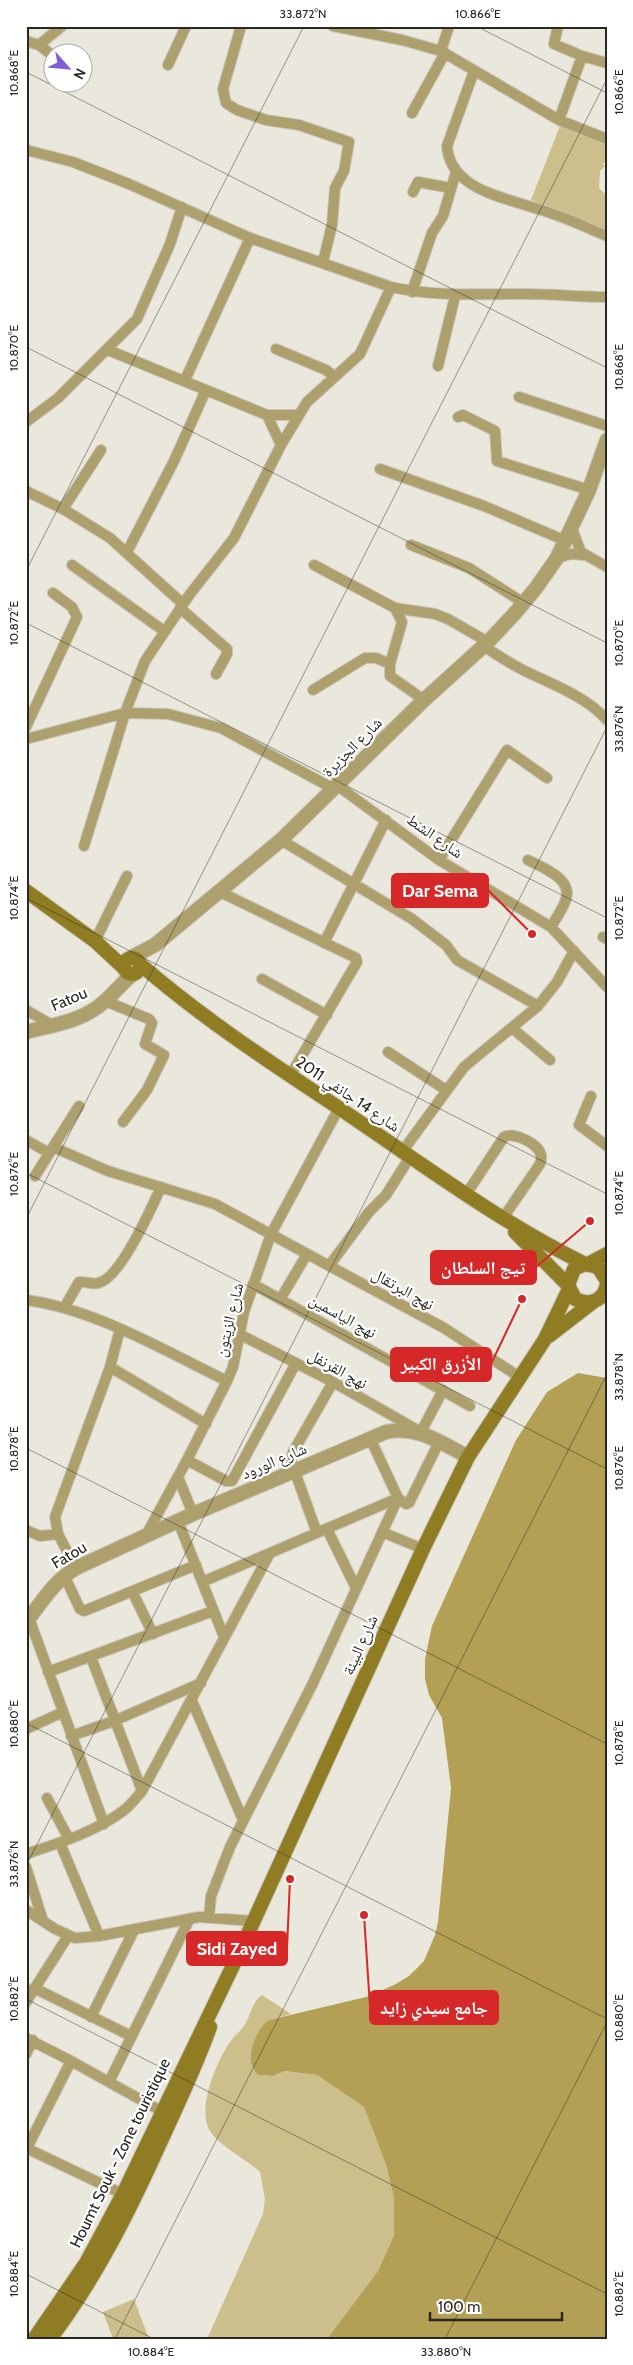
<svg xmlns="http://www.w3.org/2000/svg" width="633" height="2365" font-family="Cabin,'Noto Naskh Arabic',sans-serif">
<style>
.green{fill:#cdbf8b}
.water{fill:#b3a055}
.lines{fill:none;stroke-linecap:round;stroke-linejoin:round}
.minor-casing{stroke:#c7c5bb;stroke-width:12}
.tertiary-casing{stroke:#c7c5bb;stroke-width:16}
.secondary-casing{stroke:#c7c5bb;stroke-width:16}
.minor{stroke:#ada06c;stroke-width:10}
.tertiary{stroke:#ada06c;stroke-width:14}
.secondary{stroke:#907c23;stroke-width:14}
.ticks{fill:none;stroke:#282723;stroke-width:1;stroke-opacity:0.45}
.labels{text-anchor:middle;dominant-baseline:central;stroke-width:4.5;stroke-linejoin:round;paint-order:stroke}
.street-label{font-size:16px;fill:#282723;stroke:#fff}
.leader{fill:none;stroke:#d62828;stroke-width:2}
.callout-dot{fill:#d62828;stroke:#fff;stroke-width:2}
.callout{fill:#d62828;stroke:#d62828;stroke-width:2}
.callout-label{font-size:18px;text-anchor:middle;font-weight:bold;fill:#fff}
.neatline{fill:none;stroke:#282723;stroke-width:2}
.ticks-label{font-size:12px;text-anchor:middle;fill:#282723}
</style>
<rect width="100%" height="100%" fill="#eae8dc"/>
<path class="green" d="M561,123L607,142V160L603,164L605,166L600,171L599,188L607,196V231L531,200Z
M262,1995L291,2014L269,2020L251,2061L258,2075L273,2076L285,2071L317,2075L364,2107L386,2165L394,2198V2235L378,2271L327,2339H207L263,2214L265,2199L260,2172C246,2159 218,2145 210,2131C196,2110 217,2059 231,2041C235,2035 241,2031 245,2024C251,2014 252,2002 262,1995Z
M134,2299L149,2339H113L103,2312Z"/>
<path class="water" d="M578,1373L607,1378V2339H327L378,2271L394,2235V2198L386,2165L364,2107L317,2075L285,2071L273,2076L258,2075C255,2071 251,2065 251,2060C250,2046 258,2028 269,2020L366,1997L394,1985L409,1976L424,1961L435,1935L438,1922L451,1788L442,1718L429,1695L425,1679V1659L432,1626L516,1440L547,1392Z"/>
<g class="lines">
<g class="minor-casing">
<path id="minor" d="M241,26L223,89L226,103L237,110L266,120L299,125L349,142L344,171L335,188L332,225L323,262
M333,26L402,40L441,51L559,120L607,139
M558,26L554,44L582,56
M26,41L39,45L52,55
M39,45L62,26
M441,51L449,26
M168,65L186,26
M474,71L447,146C448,161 455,172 467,181C485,196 530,205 553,214C572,220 589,229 607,236
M412,113L445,53
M559,120L582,56L607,63
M26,150L73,162L129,184L250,238L391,287C436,297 480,294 526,294C553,294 580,297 607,297
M413,192L418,182L451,188
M412,292L432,233L443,216L456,172
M276,349L326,370L335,377
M108,350L267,415H299
M438,366L455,296
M185,380L250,238
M519,397L607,426
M267,415L281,445
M458,417L463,415L495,431L497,461L589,490
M26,422L58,398L137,319L170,244L182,207
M101,450L63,509L110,538L183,604
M380,469L484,506L566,541
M26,491L63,509
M572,529L581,552L607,567
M411,545L469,568L524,603
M127,552L174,461L206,390
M557,558L571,554L584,555
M72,565L164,631
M314,565L395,608L402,622L390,664V676L424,700
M180,608L227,649V654L216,674
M395,608L435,614L448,619L488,642
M483,646C496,654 509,663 523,670C551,684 586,696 607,720
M313,690L365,658H376L390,664
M26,727L77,617L72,607L53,593
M26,739L125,713L168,714L221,728L334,789
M338,786L439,860L551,927L607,987
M281,840L412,919L446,945L457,960L538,1006
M84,846L125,713L145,661L190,594L234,538L281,445L307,402L360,354L391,287
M439,860L507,750L547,778
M528,860C542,867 573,879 566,899C563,909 556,918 551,927
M218,891L356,958L357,962L290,1076
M603,937L607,939
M95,941L127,876
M324,943L386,820
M262,979L327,1015
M105,1001L149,1019L152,1023L145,1044L164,1055L147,1090L123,1122
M26,1010L52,1025
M512,1028L550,1060
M388,1052L446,1090
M591,1096L579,1125L607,1146
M26,1140L49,1153
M53,1147L108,1171L215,1204L444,1328L518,1376
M402,1152L464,1067L538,1006L557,982L574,951
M35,1176L79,1106
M467,1193L504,1137C513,1131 540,1144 541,1156C542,1159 540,1162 540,1164L503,1218
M329,1266L369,1212L386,1195L410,1157
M253,1284L470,1406
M281,1298L307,1254
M26,1300C95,1309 165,1351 227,1381
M64,1308L79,1282C85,1281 92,1285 98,1283C120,1279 152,1207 161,1187
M239,1334L333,1382L421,1432L443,1390
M110,1367L206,1424
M370,1438L398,1498L406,1504L409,1503L439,1442
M187,1460L226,1481H232L296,1363
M178,1477L193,1514
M178,1521L224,1637
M327,1529L356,1588
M26,1530L40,1536L58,1534
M382,1532L423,1549
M317,1533L291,1461L293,1452L333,1382
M145,1537L187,1460L227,1381L233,1367L244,1312L271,1234L339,1108
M76,1568L58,1534L55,1517L110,1367L120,1329
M64,1575L80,1609L84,1611L196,1565
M202,1582L270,1553
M132,1591L153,1634
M29,1618L104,1824
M91,1657L142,1791
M48,1672L213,1611
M192,1701L243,1820
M26,1729L63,1712
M71,1736L114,1721L201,1683
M47,1798L69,1839
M60,1843L99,1936
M26,1854C59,1843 95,1832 123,1811C130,1806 136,1798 142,1791L270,1553L398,1498
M26,1867L43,1921
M26,1910L55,1929L75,1938L99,1936L199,1917L253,1921
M209,1917L211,1896L230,1847L313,1683L398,1498
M34,1988L131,2036
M26,2002L68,1936
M91,2017L134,1930
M26,2038L71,2061L161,2111
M26,2054L33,2040
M109,2082L189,1920
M26,2148L129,2197
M27,2148L71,2061"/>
</g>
<g class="tertiary-casing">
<path id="tertiary" d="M130,958L155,945L281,840L424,700L488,642L516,612L536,588L557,558L589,490L607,440
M26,1032C53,1025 84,1021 105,1001C115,992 123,982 133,974
M26,1622C42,1602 54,1581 76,1568L193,1514L386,1432C416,1425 442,1443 468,1457"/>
</g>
<g class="secondary-casing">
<path id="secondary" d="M26,891L95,941L123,967
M124 966a8 8 0 1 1 16 0a8 8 0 1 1-16 0Z
M140,964C202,1018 271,1063 339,1108C419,1162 498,1221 585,1264
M515,1232L568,1285
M588,1264L607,1254
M607,1281L598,1267L585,1264L574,1269L568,1285L575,1299C591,1307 606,1299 607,1282
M549,1336L593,1302
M34,2339L86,2263L123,2194L240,1951L423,1549L468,1457L545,1339L569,1289
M50,2339C96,2278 129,2212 160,2143C178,2104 196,2066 210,2027"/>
</g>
<use href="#minor" class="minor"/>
<use href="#tertiary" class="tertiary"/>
<use href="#secondary" class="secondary"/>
</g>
<path class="ticks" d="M476,26L607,93M26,72L607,368M26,347L607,643M26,571L304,26M26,623L607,918M26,898L607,1194M26,1173L607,1469M26,1219L607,79M26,1448L607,1744M26,1723L607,2019M26,1866L607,727M26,1999L607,2294M26,2274L154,2339M115,2339L607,1374M445,2339L607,2022"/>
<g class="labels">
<g class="street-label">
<text transform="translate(352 747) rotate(-45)">شارع الجزيرة</text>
<text transform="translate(435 836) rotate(35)">شارع الشط</text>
<text transform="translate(69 999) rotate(-23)">Fatou</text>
<text transform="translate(348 1094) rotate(34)">شارع 14 جانفي 2011</text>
<text transform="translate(403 1289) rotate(29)">نهج البرتقال</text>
<text transform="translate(343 1316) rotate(29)">نهج الياسمين</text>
<text transform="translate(229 1320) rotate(-76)">شارع الزيتون</text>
<text transform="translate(338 1369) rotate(29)">نهج القرنفل</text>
<text transform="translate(274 1461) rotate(-23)">شارع الورود</text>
<text transform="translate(69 1555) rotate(-31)">Fatou</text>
<text transform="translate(360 1645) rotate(-66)">شارع البيئة</text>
<text transform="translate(120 2153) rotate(-64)">Houmt Souk - Zone touristique</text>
</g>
</g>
<path class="leader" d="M532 934L488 890M590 1221L536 1267M522 1299L491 1364M290 1879L287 1949M364 1915L370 2007"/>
<g class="callout-dot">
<circle cx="532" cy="934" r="5"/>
<circle cx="590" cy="1221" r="5"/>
<circle cx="522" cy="1299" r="5"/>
<circle cx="290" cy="1879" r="5"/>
<circle cx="364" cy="1915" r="5"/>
</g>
<g class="callout">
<rect x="392" y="874" width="96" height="33" rx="5"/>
<rect x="431" y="1251" width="105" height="33" rx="5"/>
<rect x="391" y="1348" width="100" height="33" rx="5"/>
<rect x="187" y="1932" width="100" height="33" rx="5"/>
<rect x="370" y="1991" width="128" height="33" rx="5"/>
</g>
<g class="callout-label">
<text x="440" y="897">Dar Sema</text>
<text x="483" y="1274">تيج السلطان</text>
<text x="441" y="1370">الأزرق الكبير</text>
<text x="237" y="1955">Sidi Zayed</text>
<text x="434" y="2014">جامع سيدي زايد</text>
</g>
<rect width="633" height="2365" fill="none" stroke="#ffffff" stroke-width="55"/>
<g transform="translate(68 68) rotate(117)"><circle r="24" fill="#ffffff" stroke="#a9a9a7"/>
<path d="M0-4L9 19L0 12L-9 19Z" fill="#7f5fd9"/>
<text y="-8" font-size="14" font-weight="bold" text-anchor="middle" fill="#282723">N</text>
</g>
<path d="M430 2312v8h132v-8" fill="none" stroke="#282723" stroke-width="2.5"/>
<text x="438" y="2312" font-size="15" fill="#282723" stroke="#ffffff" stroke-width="4" paint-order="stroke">100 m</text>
<rect x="28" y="28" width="578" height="2310" class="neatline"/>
<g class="ticks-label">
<text x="303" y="18">33.872°N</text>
<text x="478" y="18">10.866°E</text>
<text transform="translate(14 73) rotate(-90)" y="4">10.868°E</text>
<text transform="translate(619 92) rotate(-90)" y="4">10.866°E</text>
<text transform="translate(14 348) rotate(-90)" y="4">10.870°E</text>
<text transform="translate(619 367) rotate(-90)" y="4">10.868°E</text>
<text transform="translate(14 623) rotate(-90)" y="4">10.872°E</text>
<text transform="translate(619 643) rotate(-90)" y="4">10.870°E</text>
<text transform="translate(619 729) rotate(-90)" y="4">33.876°N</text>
<text transform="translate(14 898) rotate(-90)" y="4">10.874°E</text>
<text transform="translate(619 918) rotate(-90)" y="4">10.872°E</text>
<text transform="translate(14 1174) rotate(-90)" y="4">10.876°E</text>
<text transform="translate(619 1193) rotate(-90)" y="4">10.874°E</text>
<text transform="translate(619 1377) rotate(-90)" y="4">33.878°N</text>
<text transform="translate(14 1449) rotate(-90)" y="4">10.878°E</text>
<text transform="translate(619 1468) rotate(-90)" y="4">10.876°E</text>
<text transform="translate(14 1724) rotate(-90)" y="4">10.880°E</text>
<text transform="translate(619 1743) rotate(-90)" y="4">10.878°E</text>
<text transform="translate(14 1864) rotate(-90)" y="4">33.876°N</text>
<text transform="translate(14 1999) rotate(-90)" y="4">10.882°E</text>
<text transform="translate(619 2018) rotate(-90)" y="4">10.880°E</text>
<text transform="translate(14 2274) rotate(-90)" y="4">10.884°E</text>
<text transform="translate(619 2294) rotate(-90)" y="4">10.882°E</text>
<text x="151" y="2356">10.884°E</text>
<text x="446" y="2356">33.880°N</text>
</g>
</svg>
